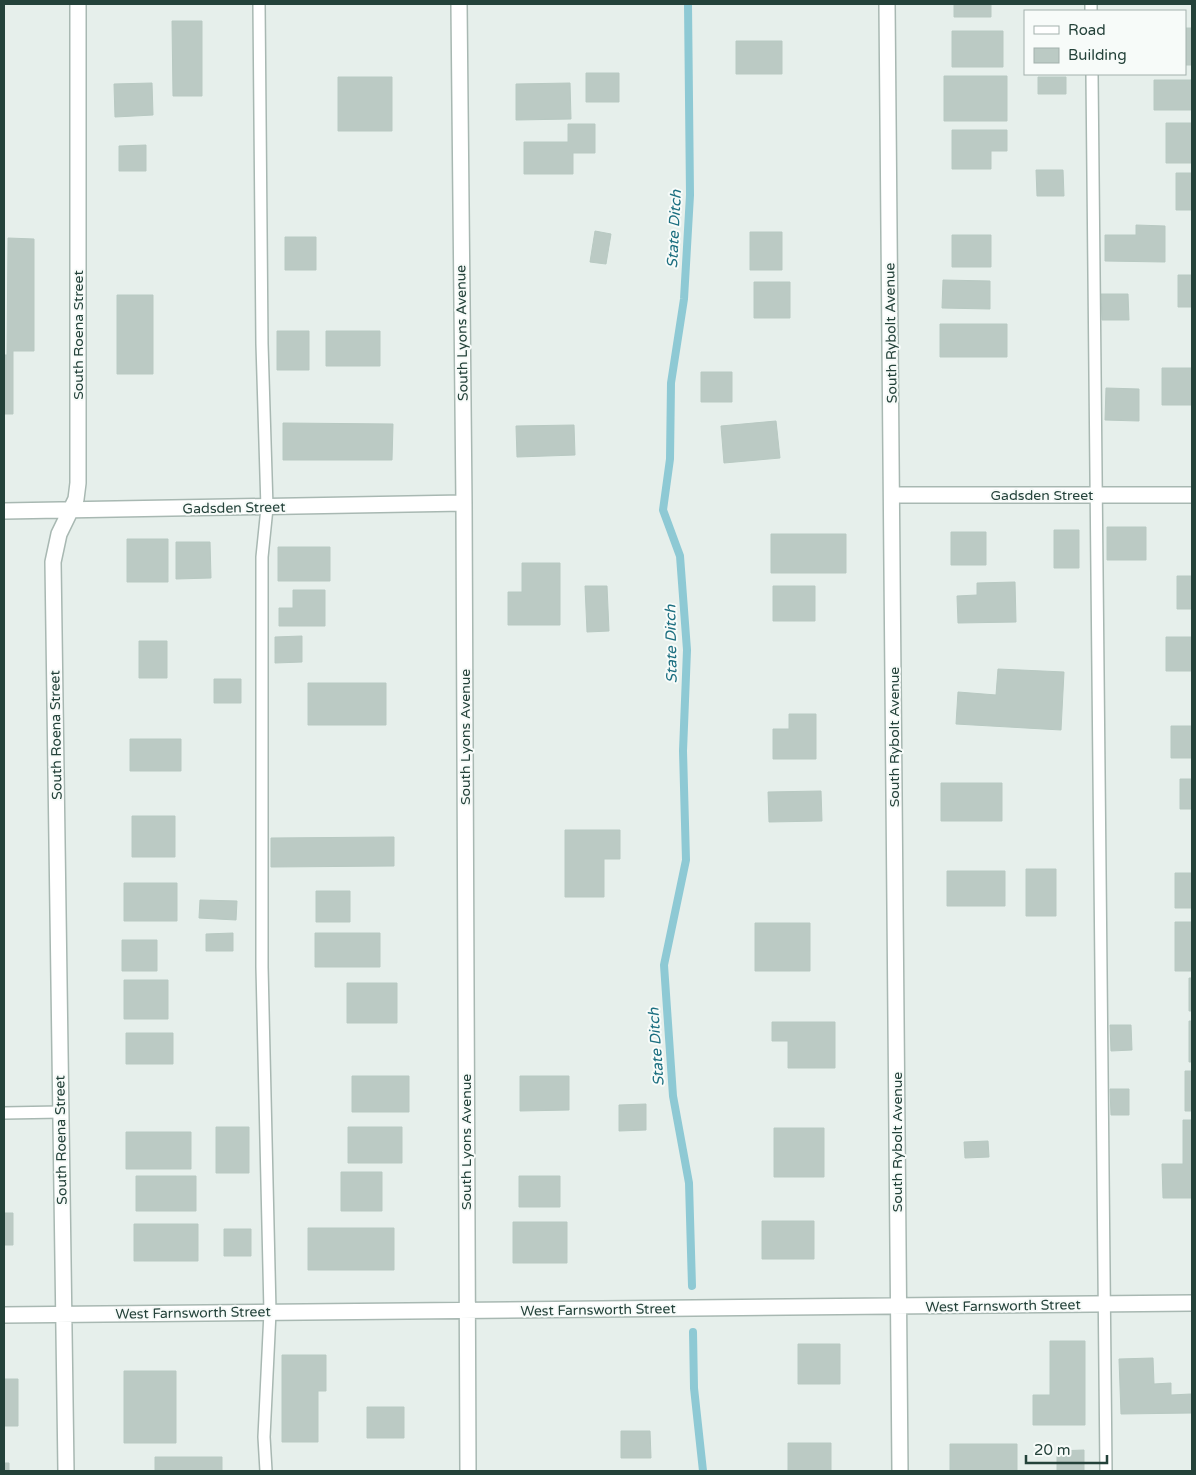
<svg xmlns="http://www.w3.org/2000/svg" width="1196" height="1475" font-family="'Varela Round',sans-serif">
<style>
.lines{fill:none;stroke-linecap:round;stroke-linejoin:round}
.stream{stroke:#8ec9d4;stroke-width:8}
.building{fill:#bbcac4;stroke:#b8c9c2}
.service-casing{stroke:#a8b8b2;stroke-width:14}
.minor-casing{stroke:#a8b8b2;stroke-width:18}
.service{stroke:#fff;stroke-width:11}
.minor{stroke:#fff;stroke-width:15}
.labels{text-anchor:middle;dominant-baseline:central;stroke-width:4;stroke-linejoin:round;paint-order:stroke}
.street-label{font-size:14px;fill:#24423a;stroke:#f7fbf9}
.water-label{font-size:15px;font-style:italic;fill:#1c6f80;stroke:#f7fbf9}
</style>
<rect width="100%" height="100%" fill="#e6efeb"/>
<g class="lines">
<path class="stream" d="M688,4L690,195L684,299L671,383L670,459L663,510L680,556L687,650L683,751L686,860L664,965L673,1096L689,1183L692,1286
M693,1332L694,1388L703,1471"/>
</g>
<path class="building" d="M954,4H991V17H954Z
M172,21H202V96H173Z
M1185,28H1192V65H1185Z
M952,31H1003V67H952Z
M736,41H782V74H736Z
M586,73H619V102H586Z
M944,76H1007V121H944Z
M338,77H392V131H338Z
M1038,77H1066V94H1038Z
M1154,80H1192V110H1154Z
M152,83L153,115L115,117L114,84Z
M570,83L571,119L516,120V84Z
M1166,123H1192V163H1166Z
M568,124H595V153H573V174H524V142H568Z
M952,130H1007V151H991V169H952Z
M146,145V171H119V146Z
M1036,170H1063L1064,196H1037Z
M1176,173H1192V210H1176Z
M1136,225L1165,226V262L1105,261V235H1136Z
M595,231L611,234L606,264L590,262Z
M750,232H782V270H750Z
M952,235H991V267H952Z
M285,237H316V270H285Z
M8,238L34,239V351H13V414H4V355H7Z
M1178,275H1192V307H1178Z
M943,280L990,281V309L942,308Z
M754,282H790V318H754Z
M1101,294H1128L1129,320H1102Z
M117,295H153V374H117Z
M940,324H1007V357H940Z
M277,331H309V370H277Z
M326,331H380V366H326Z
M1162,368H1192V405H1162Z
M701,372H732V402H701Z
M1106,388L1139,389V421L1105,420Z
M776,421L780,458L724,463L721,426Z
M283,423L393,424L392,460H283Z
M574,425L575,455L517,457L516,426Z
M1107,527H1146V560H1107Z
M1054,530H1079V568H1054Z
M951,532H986V565H951Z
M771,534H846V573H771Z
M127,539H168V582H127Z
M176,542H210L211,578L176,579Z
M278,547H330V581H278Z
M522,563H560V625H508V592H522Z
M1177,576H1192V609H1177Z
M1015,582L1016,622L958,623L957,596L977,595V583Z
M585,586H607L609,631L587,632Z
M773,586H815V621H773Z
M293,590H325V626H279V608H293Z
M302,636V662L275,663V637Z
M1166,637H1192V671H1166Z
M139,641H167V678H139Z
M998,669L1064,672L1061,730L956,724L958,692L996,695Z
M214,679H241V703H214Z
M308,683H386V725H308Z
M789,714H816V759H773V729H789Z
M1171,726H1192V758H1171Z
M130,739H181V771H130Z
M1180,779H1192V809H1180Z
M941,783H1002V821H941Z
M821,791L822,821L769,822L768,792Z
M132,816H175V857H132Z
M565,830H620V859H604V897H565Z
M394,837V866L271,867V838Z
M1026,869H1056V916H1026Z
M947,871H1005V906H947Z
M1175,873H1192V908H1175Z
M124,883H177V921H124Z
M316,891H350V922H316Z
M200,900L237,901L236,920L199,918Z
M1175,922H1192V971H1175Z
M755,923H810V971H755Z
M233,933V951H206V934Z
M315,933H380V967H315Z
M122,940H157V971H122Z
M1189,978H1192V1011H1189Z
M124,980H168V1019H124Z
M347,983H397V1023H347Z
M1189,1021H1192V1062H1189Z
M772,1022H835V1068H788V1041H772Z
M1110,1025H1131L1132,1050L1111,1051Z
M126,1033H173V1064H126Z
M1185,1071H1192V1111H1185Z
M352,1076H409V1112H352Z
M520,1076H569V1110L520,1111Z
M1110,1089H1129V1115H1111Z
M646,1104V1130L619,1131V1105Z
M1183,1120H1192V1198H1163L1162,1164H1183Z
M216,1127H249V1173H216Z
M348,1127H402V1163H348Z
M774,1128H824V1177H774Z
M126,1132H191V1169H126Z
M988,1141L989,1157L965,1158L964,1142Z
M341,1172H382V1211H341Z
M136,1176H196V1211H136Z
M519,1176H560V1207H519Z
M4,1213H13V1245H4Z
M762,1221H814V1259H762Z
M513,1222H567V1263H513Z
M134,1224H198V1261H134Z
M308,1228H394V1270H308Z
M224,1229H251V1256H224Z
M1050,1341H1085V1425H1033V1395H1050Z
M798,1344H840V1384H798Z
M282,1355H326V1391H318V1442H282Z
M1153,1358L1154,1384L1171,1383V1395L1191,1394L1192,1413L1121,1414L1119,1359Z
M124,1371H176V1443H124Z
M4,1379H18V1426H4Z
M367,1407H404V1438H367Z
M621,1431H650L651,1458H621Z
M788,1443H831V1471H788Z
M950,1444H1017V1471H950Z
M1084,1450V1471H1057V1451Z
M155,1457H222V1471H155Z
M4,1463H9V1471H4Z"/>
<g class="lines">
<g class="service-casing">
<path id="service" d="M259,4L262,344L267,508L262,557V967L270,1312L264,1437L266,1471
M1091,4V11
M1092,74L1106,1471
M4,1113L61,1112"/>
</g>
<g class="minor-casing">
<path id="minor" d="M459,4L464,503L468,1471
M887,4L900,1471
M892,495H1192
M4,511L464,503
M4,1315L1192,1303
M66,1471L53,562L59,534L76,499L78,483V4"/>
</g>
<use href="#service" class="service"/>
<use href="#minor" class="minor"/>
</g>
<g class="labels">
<g class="street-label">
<text transform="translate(462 333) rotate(-91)">South Lyons Avenue</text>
<text transform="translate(891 333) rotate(-91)">South Rybolt Avenue</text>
<text transform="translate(78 335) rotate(-90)">South Roena Street</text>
<text x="1042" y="495">Gadsden Street</text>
<text transform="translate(234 508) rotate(-1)">Gadsden Street</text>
<text transform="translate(56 735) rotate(-91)">South Roena Street</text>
<text transform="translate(465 737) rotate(-90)">South Lyons Avenue</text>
<text transform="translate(894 737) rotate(-90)">South Rybolt Avenue</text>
<text transform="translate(61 1140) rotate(-91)">South Roena Street</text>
<text transform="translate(466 1142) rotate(-90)">South Lyons Avenue</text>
<text transform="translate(897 1142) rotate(-90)">South Rybolt Avenue</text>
<text transform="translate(1003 1306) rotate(-1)">West Farnsworth Street</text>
<text transform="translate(598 1310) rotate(-1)">West Farnsworth Street</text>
<text transform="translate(193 1313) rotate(-1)">West Farnsworth Street</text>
</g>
<g class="water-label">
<text transform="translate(674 229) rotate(-87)">State Ditch</text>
<text transform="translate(671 644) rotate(-91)">State Ditch</text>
<text transform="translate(656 1047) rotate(-94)">State Ditch</text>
</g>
</g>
<rect width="1196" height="1475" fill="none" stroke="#24423a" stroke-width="10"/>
<rect x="1024" y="10" width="162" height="65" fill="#f7fbf9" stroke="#a3b1ad"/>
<rect x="1034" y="26" width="25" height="8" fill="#ffffff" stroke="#a3b1ad"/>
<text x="1068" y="35" font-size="15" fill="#24423a">Road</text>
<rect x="1034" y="48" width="25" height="15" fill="#bbcac4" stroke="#a3b1ad"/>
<text x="1068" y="60" font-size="15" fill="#24423a">Building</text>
<path d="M1026 1455v8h81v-8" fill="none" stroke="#24423a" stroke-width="2.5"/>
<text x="1034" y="1455" font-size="15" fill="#24423a" stroke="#f7fbf9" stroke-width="4" paint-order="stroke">20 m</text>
</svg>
